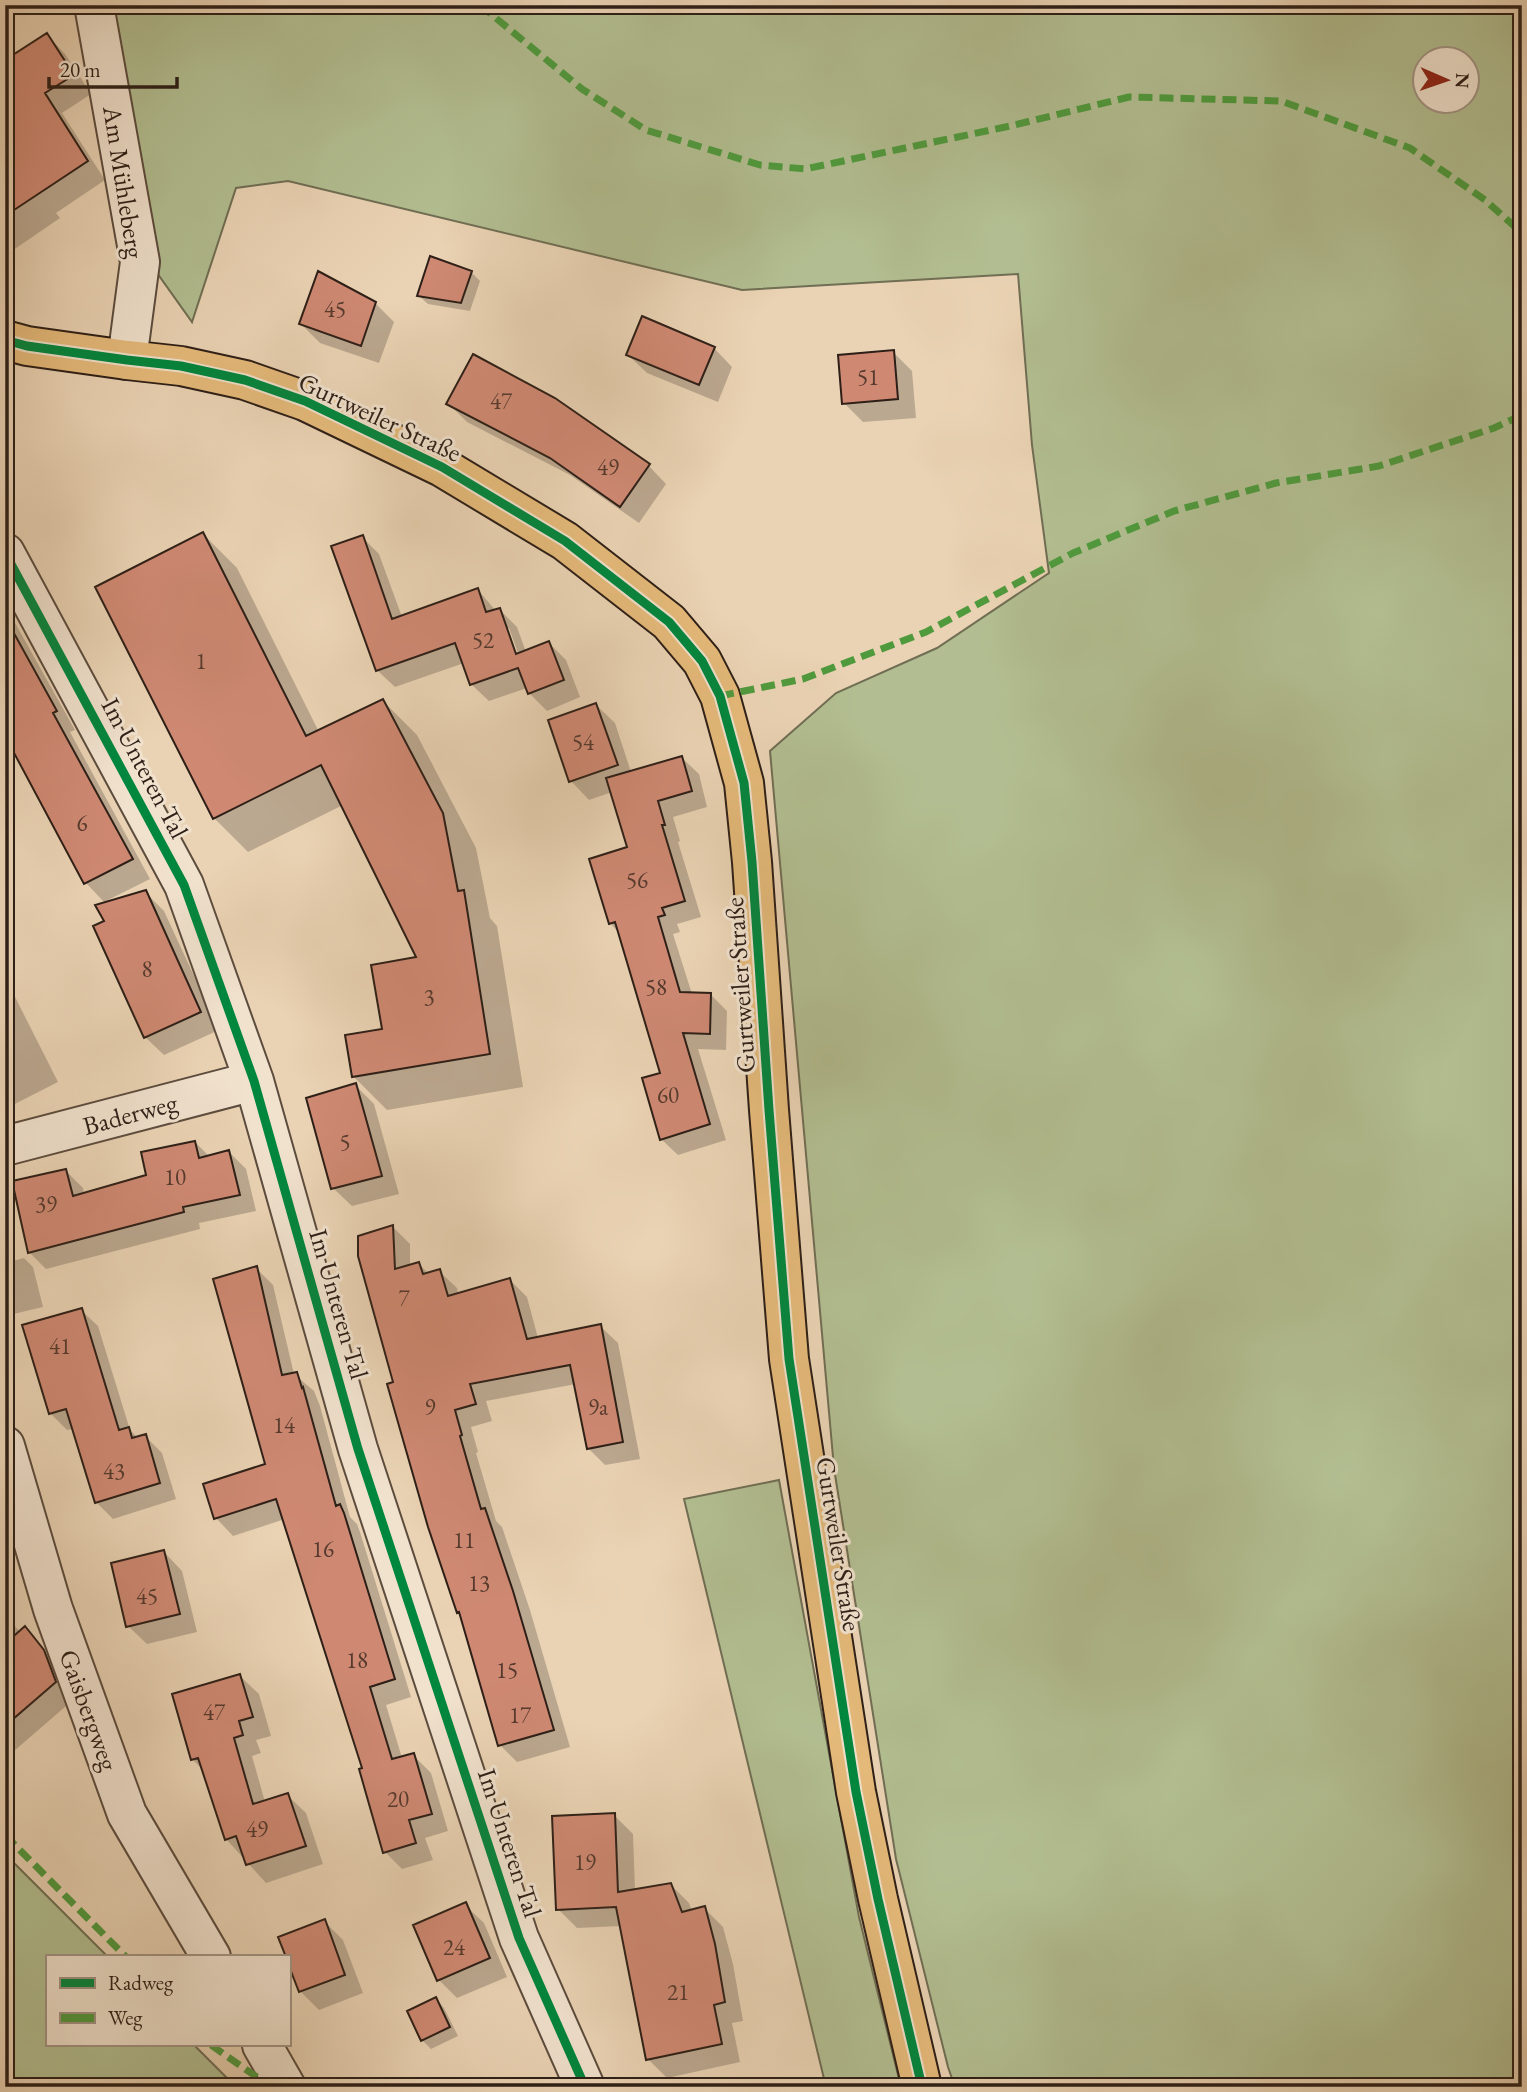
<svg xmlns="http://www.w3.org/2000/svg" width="1527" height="2092" font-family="'EB Garamond',serif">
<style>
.green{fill:#b2be91;stroke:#706e54;stroke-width:2;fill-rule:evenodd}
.shadow{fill:#0003;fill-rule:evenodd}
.building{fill:#cf8973;stroke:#2d1f17;stroke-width:2}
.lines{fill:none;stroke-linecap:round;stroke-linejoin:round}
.minor-casing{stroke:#5c4c3e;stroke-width:42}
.major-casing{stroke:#2d1f17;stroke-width:42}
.minor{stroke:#f1e2ce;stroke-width:38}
.major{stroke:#e5ba7a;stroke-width:38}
.quiet{stroke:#4f9a3d;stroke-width:7;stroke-dasharray:14 7;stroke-linecap:butt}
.cycleway-casing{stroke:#f1e2ce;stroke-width:13}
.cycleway{stroke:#00873e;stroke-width:9}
.labels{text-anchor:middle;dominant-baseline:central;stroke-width:6;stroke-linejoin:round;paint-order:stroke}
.number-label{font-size:23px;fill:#563a2e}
.street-label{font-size:26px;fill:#2d1f17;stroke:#f1e2ce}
</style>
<rect width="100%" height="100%" fill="#ead3b4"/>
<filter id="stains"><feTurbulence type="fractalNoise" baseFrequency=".00286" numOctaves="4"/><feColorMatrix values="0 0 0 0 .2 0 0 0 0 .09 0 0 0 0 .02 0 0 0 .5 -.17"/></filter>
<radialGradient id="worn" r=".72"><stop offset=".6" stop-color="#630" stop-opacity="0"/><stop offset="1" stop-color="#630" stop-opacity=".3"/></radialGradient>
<path class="green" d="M113,5H1522V2087H955L948,2067L896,1859L834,1468L770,751L836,693L937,648L1049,573L1032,445L1018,274L742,290L288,181L236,188L192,322L155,270ZM1426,60H1468V102H1426Z
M779,1480L859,1917L901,2087H826L684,1499Z
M5,1854L108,1957H47V2045H194L236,2087H5Z"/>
<path class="shadow" d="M47,35L65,54L91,94L62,113L105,180L56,213L60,218L6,255L5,109Z
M471,272L480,281L470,311L428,304L419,296Z
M375,303L394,322L379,363L320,343L301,324Z
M714,348L732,367L718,402L647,373L628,355Z
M893,352L912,371L916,418L863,422L844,403Z
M449,404L649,466L666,484L639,523L570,475L467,422Z
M203,534L237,568L319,732L383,701L417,735L476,848L490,918L497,926L523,1087L387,1110L353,1076L384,1031L419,959L343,805L248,852L214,818L98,587Z
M362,537L379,554L402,617L478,590L496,611L500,610L517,627L526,652L549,643L566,660L580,697L547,711L529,693L527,688L489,701L471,684L464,663L395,687L377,670ZM506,628H509L521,661L518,662Z
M5,605L75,730L70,732L150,879L104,902L86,883L5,732Z
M596,705L615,723L631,772L682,758L699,774L707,807L673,817L680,841L678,842L701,917L677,924L680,932L673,934L692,994H710L727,1011L726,1050L698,1049L726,1140L678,1155L661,1139L662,1074L619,933L610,923L629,848L612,792L589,800L571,781Z
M145,892L164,911L219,1030L164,1055L145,1037L107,922Z
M5,977L58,1082L5,1109Z
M355,1085L374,1104L399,1194L352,1206L333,1188Z
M195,1142L210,1157L229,1152L246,1169L256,1211L199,1223L200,1229L46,1269L29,1252L66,1171L83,1188L84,1195L148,1176Z
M393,1227L410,1244V1266L419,1264L429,1274L439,1271L457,1288L458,1294L510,1280L527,1297L538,1338L600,1326L618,1343L640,1459L605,1465L588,1448L576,1384L486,1401L492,1421L471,1427L478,1452L476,1453L496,1521L502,1527L530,1610L570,1747L517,1762L500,1745L462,1615L459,1612L395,1383Z
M24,1258L33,1267L43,1307L5,1316V1263Z
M256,1268L273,1285L294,1374L314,1391L320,1406L350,1517L357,1524L360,1532L411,1697L386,1705L402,1758L413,1755L431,1773L448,1831L425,1838L433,1860L402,1869L385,1852L364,1769L285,1519L233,1536L216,1518L205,1485L268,1465Z
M81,1310L98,1326L130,1430L138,1438L145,1436L162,1453L176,1499L113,1519L96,1502L73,1429L67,1430L51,1414L24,1327Z
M164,1552L182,1571L197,1632L147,1644L128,1626Z
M5,1615L21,1633L25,1629L62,1669L73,1700L14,1751L5,1743Z
M240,1676L259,1694L271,1736L256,1740L261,1753L252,1756L265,1802L287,1795L306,1813L323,1864L266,1883L226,1839L203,1770L192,1759Z
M614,1815L633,1834L635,1891L670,1884L689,1903L692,1911L704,1908L723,1927L733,1964L743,2021L732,2023L740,2062L667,2078L648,2059L621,1926L577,1928L558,1909Z
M465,1905L484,1923L507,1977L457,1998L439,1980Z
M324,1921L343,1940L363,1993L319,2010L300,1991L280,1938Z
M436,1999L444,2008L458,2036L431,2049L422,2040Z
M422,2082L426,2087H409Z"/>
<path class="building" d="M47,33L74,75L45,93L88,161L5,216V60Z
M430,256L472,271L461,303L417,296Z
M318,271L376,302L361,346L299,324Z
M642,316L715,347L699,385L626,355Z
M894,350L898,399L842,404L838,355Z
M473,354L555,398L650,464L620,507L550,458L446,404Z
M203,532L306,736L383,699L443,813L458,891L464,890L490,1054L352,1077L345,1035L382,1029L371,965L416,957L321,765L213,819L95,587Z
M363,535L392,619L478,588L486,612L500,608L516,654L549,641L564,680L528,694L518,668L470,685L455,643L376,671L331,546Z
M5,617L57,711L53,713L133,859L84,884L5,736Z
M596,703L618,765L569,782L548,720Z
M682,756L692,791L658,801L665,825H662L685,901L662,908L665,915L658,917L680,992L711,993L710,1034L683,1033L710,1124L660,1140L642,1078L660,1073L615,922L609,924L589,859L627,847L606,778Z
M146,890L201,1012L144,1038L93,926L104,921L95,905Z
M356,1083L382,1176L331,1189L306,1098Z
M195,1141L199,1158L229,1150L240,1195L183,1207L184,1212L28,1253L12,1181L66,1169L73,1196L146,1175L141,1152Z
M393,1225L395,1269L419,1262L423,1274L440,1269L448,1296L510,1278L527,1339L601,1324L623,1442L587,1449L570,1365L470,1384L476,1404L455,1410L462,1435L460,1436L481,1509L485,1508L513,1591L554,1730L498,1746L459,1612L457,1613L428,1527L387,1384L393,1382L358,1256V1236Z
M257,1266L282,1375L297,1372L302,1388L303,1387L336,1506L340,1504L344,1513L395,1679L370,1687L392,1759L414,1753L432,1814L409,1820L416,1843L383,1853L359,1769L362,1768L276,1499L214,1519L203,1484L265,1464L213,1279Z
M82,1308L119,1430L129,1427L132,1438L146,1434L160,1483L95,1503L66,1409L49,1414L22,1325Z
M164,1550L180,1614L126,1627L111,1563Z
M25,1626L44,1650L56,1682L5,1726V1644Z
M240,1674L253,1717L239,1721L243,1735L234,1738L253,1804L288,1793L306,1846L246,1865L236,1836L225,1840L198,1758L191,1760L172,1694Z
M615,1813L618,1892L671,1883L682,1912L705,1906L715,1944L725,2002L714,2005L722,2044L646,2060L616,1907L556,1910L552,1816Z
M466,1902L490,1958L437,1981L413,1925Z
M325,1919L345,1975L299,1992L289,1966V1957H286L278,1937Z
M436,1997L450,2027L421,2041L407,2011Z"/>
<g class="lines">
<g class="minor-casing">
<path id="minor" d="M94,5L140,262L127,360
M5,553L184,885L254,1081L358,1449L519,1938L585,2087
M5,1146L254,1081
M5,1446L53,1609L127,1814L211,1957
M262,2045L286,2087"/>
</g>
<g class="major-casing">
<path id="major" d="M5,340L27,346L127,360L181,366L245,380L305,401L442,467L565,541L669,622L702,661L720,696L744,783L752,862L769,1110L789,1359L856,1792L878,1899L922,2087"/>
</g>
<use href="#minor" class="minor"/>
<use href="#major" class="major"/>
<path class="quiet" d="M480,5L582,89L646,130L760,165L805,169L1010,126L1129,97L1281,101L1410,148L1485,200L1522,233
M720,696L803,679L926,632L1073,553L1174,511L1276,483L1379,466L1494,428L1522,415
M5,1835L126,1957
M211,2045L271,2087"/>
<g class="cycleway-casing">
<path id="cycleway" d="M5,340L27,346L127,360L181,366L245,380L305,401L442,467L565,541L669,622L702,661L720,696L744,783L752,862L769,1110L789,1359L856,1792L878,1899L922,2087
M5,553L184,885L254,1081L358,1449L519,1938L585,2087"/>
</g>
<use href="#cycleway" class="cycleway"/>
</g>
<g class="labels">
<g class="number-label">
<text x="335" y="309">45</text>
<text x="868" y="377">51</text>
<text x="501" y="401">47</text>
<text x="608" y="467">49</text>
<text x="483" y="640">52</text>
<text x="201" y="661">1</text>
<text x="583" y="742">54</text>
<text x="82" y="823">6</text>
<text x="637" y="880">56</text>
<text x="147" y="969">8</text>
<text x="656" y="987">58</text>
<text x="429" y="997">3</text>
<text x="668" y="1095">60</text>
<text x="345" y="1142">5</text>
<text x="175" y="1177">10</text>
<text x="46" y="1204">39</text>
<text x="404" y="1298">7</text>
<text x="60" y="1346">41</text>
<text x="430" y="1407">9</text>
<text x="598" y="1407">9a</text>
<text x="284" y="1425">14</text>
<text x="114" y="1471">43</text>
<text x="464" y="1540">11</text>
<text x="323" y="1549">16</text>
<text x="479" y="1583">13</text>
<text x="147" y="1596">45</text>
<text x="357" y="1660">18</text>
<text x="507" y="1670">15</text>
<text x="214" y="1712">47</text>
<text x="520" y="1715">17</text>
<text x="398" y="1799">20</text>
<text x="257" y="1829">49</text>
<text x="585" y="1862">19</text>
<text x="454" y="1947">24</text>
<text x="678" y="1992">21</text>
</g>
<g class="street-label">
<text transform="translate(124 182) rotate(81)">Am Mühleberg</text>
<text transform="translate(380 417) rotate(25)">Gurtweiler Straße</text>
<text transform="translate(145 768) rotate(62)">Im Unteren Tal</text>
<text transform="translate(740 985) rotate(-94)">Gurtweiler Straße</text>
<text transform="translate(130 1114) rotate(-15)">Baderweg</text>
<text transform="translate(339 1304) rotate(74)">Im Unteren Tal</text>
<text transform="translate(839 1544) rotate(81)">Gurtweiler Straße</text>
<text transform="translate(89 1710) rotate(70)">Gaisbergweg</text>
<text transform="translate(510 1843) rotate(72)">Im Unteren Tal</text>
</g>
</g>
<rect width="1527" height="2092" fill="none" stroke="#ead3b4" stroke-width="28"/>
<rect x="7" y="7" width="1513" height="2078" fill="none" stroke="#2d1f17" stroke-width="3.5"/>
<rect x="14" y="14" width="1499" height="2064" fill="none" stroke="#2d1f17" stroke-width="2"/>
<rect x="46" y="1955" width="245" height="91" fill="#f1e2ce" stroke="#a39485" stroke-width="2"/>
<rect x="60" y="1978" width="35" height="10" fill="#00873e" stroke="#a39485" stroke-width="2"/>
<text x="108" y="1990" font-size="21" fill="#2d1f17">Radweg</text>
<rect x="60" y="2013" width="35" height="10" fill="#4f9a3d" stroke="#a39485" stroke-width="2"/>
<text x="108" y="2025" font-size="21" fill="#2d1f17">Weg</text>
<g transform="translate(1446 80) rotate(92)"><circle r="33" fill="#f1e2ce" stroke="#a39485" stroke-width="2"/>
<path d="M0-5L12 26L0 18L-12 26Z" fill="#8f2418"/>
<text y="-10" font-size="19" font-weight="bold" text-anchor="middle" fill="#2d1f17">N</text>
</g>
<path d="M49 77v10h128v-10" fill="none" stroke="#2d1f17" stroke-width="3.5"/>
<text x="60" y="77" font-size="21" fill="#2d1f17" stroke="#f1e2ce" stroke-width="5" paint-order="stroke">20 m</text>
<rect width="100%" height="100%" filter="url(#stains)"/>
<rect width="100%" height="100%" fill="url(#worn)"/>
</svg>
